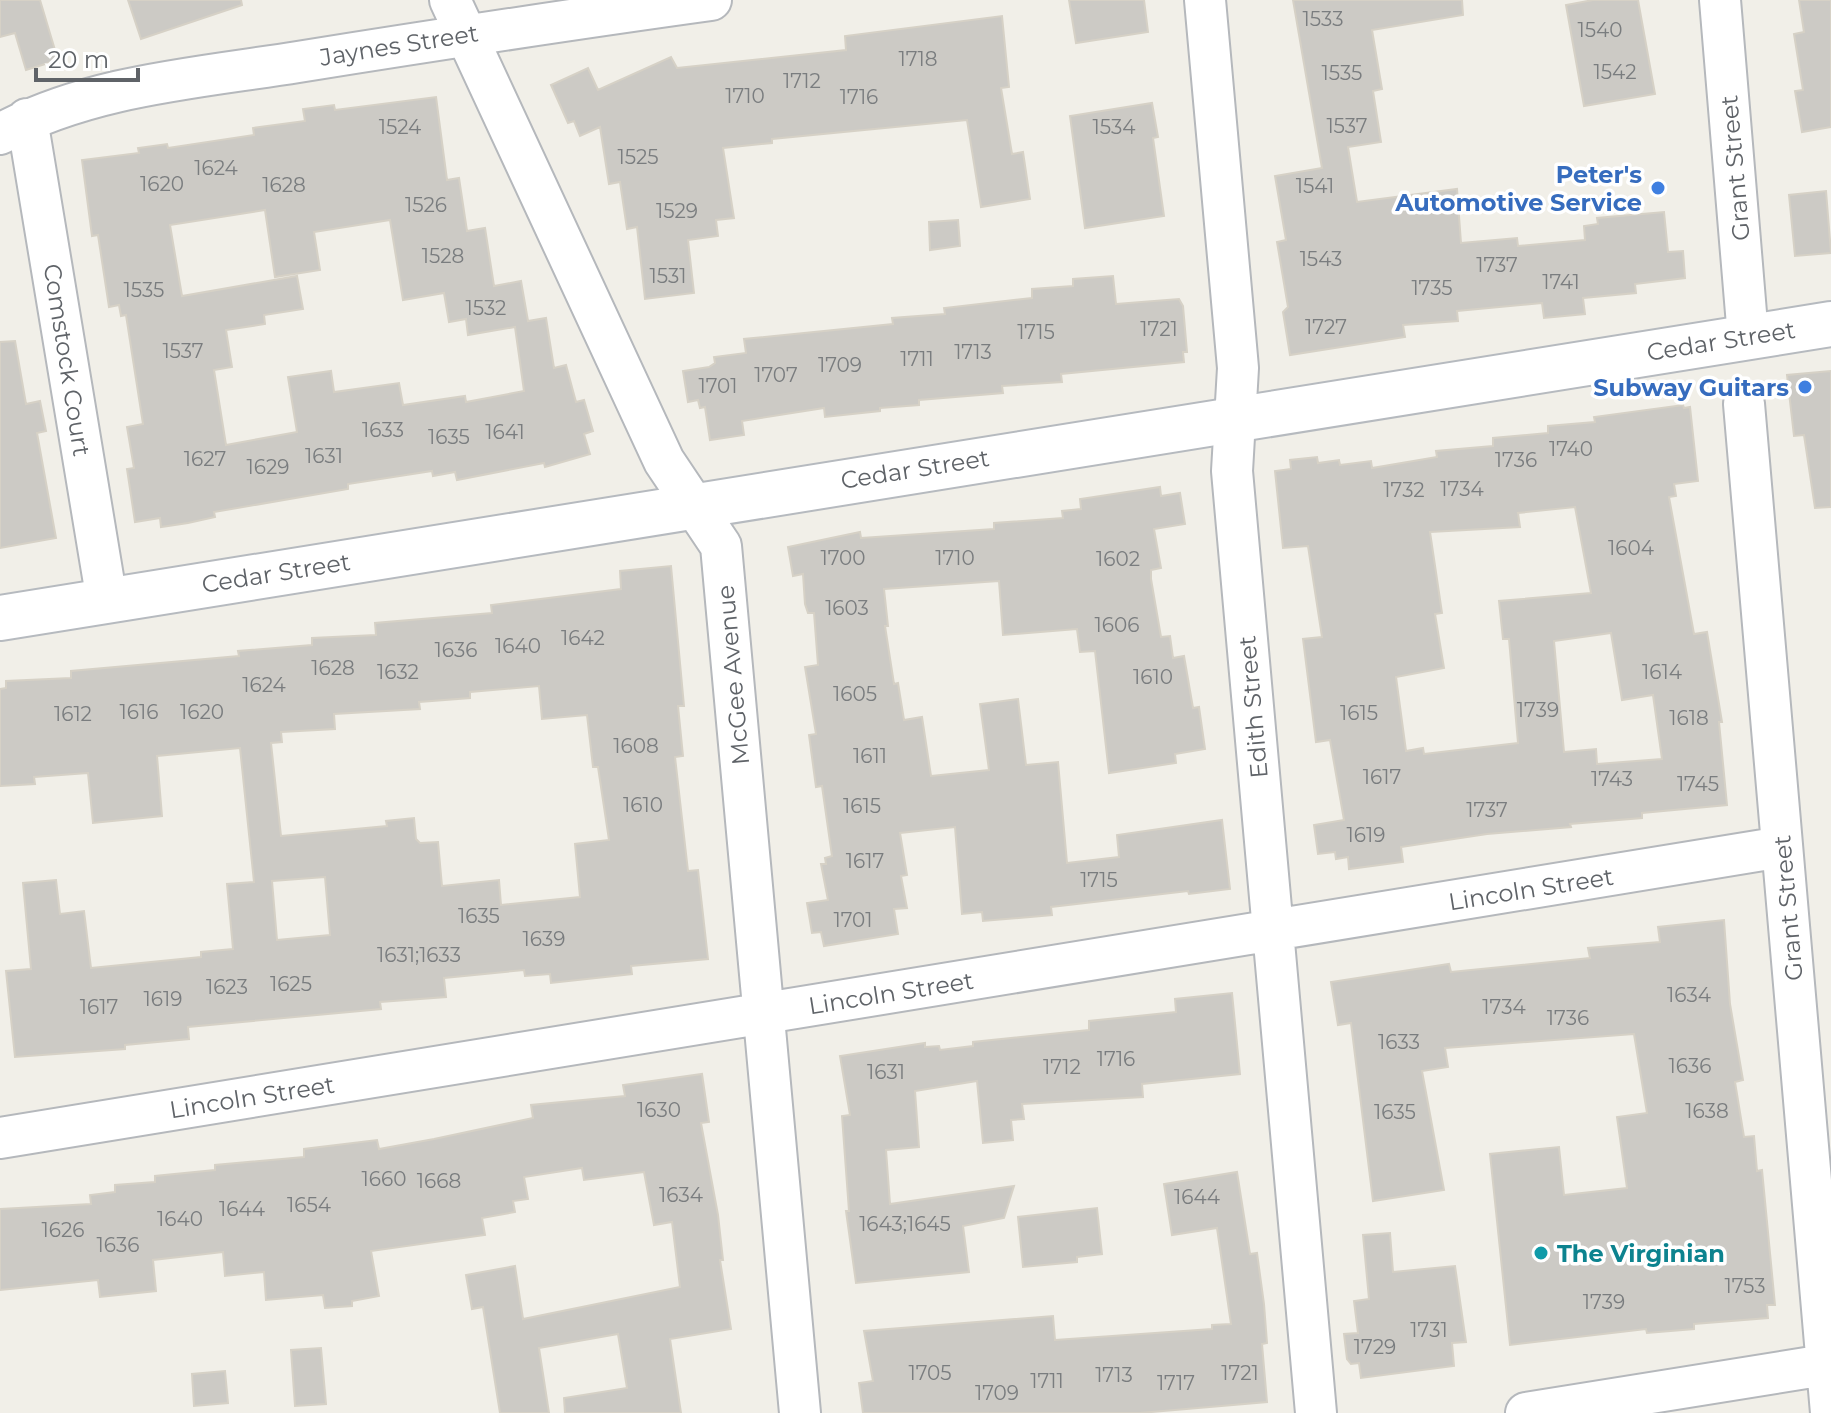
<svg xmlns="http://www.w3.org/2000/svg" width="1831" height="1413" font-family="Montserrat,sans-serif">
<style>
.building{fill:#cccac5;stroke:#d6d1c6;stroke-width:2;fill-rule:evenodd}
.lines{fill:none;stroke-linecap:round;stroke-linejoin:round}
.street-casing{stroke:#b5b8bc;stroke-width:44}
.secondary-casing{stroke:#b6babf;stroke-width:48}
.street{stroke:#fff;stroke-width:40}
.secondary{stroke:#fff;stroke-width:44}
.shop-dot{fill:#3f7fe0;stroke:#fff;stroke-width:3}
.culture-dot{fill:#0f9aa8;stroke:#fff;stroke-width:3}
.labels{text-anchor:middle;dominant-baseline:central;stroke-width:7;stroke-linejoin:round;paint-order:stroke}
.number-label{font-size:20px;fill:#7a7d7f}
.street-label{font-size:24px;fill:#5f6368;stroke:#fff}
.shop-label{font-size:24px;font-weight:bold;fill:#366cbe;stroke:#fff;text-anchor:end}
.culture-label{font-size:24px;font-weight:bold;fill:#0d838f;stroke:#fff;text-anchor:start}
</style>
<rect width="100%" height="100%" fill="#f1efe8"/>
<path class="building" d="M0,0H40L58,60L26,70L15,33L0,37Z
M128,0H241L242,5L141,39Z
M1069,0H1144L1148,32L1076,43Z
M1293,0H1462L1463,15L1372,30L1382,89L1373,91L1381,142L1348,147L1357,202L1457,189L1461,243L1517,238L1518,246L1585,240L1584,226L1598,224L1597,218L1664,212L1668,252L1683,251L1685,278L1635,284L1636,293L1583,298L1585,314L1544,318L1542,303L1457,311L1458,321L1403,325L1405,337L1290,355L1283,312L1288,307L1277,242L1286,240L1275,176L1322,168Z
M1593,0H1638L1655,94L1584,106L1566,5Z
M1799,0H1831V127L1802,132L1795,91L1803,90L1794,34L1804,32Z
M1002,16L1009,87L1001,88L1012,154L1023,152L1030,199L981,207L967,120L772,139V143L723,148L734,218L716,220L718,236L688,240L694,293L645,299L637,227L627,229L620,182L609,184L600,127L580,136L574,121L568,123L551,85L588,68L598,90L671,57L677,68L846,50L845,36Z
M436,97L447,180L459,178L467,231L485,228L494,286L521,281L528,321L546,318L554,368L566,365L576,402L584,400L593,431L584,434L590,454L545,467L544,463L457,480L455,472L433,476L432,471L348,484V489L214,512L215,517L188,523L161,527L160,518L135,522L127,469L134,468L127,427L143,424L126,315L121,316L119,305L109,307L98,235L92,236L82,160L139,153L138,148L167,144L168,148L254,135L253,128L305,121L303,109L334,105L335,110ZM265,210L275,277L320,270L314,232L390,220L403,300L444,293L449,322L466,319L468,335L515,327L524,391L466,402L465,396L403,405L399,383L334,392L331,371L288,377L297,432L226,445L214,370L232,367L226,330L265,324L264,315L303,309L297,276L182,296L170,225Z
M1152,103L1158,137L1153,138L1164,216L1085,228L1070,116Z
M1826,191L1831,253L1795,256L1789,195Z
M958,220L960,246L930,250L929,222Z
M1113,276L1116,304L1179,299L1183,306L1187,352H1183L1184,362L1061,374L1062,382L1002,386L1003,393L919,400V405L880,408V411L825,417L824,408L742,421L744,435L710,440L705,407L700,408L698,400L688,402L683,371L709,367L715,363L714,357L746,353L744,339L893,324L892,318L945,314L944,308L1032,298V289L1073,286V279Z
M15,341L26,404L40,401L46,431L37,433L56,538L0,548V342Z
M1831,371V507L1815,508L1804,435L1794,436L1787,375Z
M1683,405L1684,408L1690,407L1698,481L1674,484L1676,496L1669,497L1694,634L1707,632L1722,722H1719L1727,805L1642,813V818L1570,824L1571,827L1487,834L1401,847L1403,862L1349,869L1348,857L1336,859L1335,852L1318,854L1314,825L1344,820L1330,740L1316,742L1303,639L1322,637L1308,546L1283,548L1275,471L1291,469L1290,460L1317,457L1318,463L1339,460L1340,465L1371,461L1372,468L1437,457L1436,451L1493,446V438L1548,433V426L1595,422L1594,417ZM1575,507L1591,593L1499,601L1503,639H1509L1518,743L1424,754L1423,748L1406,751L1396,677L1444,668L1435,614L1442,613L1430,532L1520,527L1518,513ZM1611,633L1622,700L1653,695L1662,759L1597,764L1596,749L1564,752L1554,641Z
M1160,487L1161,496L1180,493L1185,524L1154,529L1161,568L1151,570V579L1161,637L1170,636L1173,658L1184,656L1193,708L1199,707L1205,749L1175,754L1176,763L1109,773L1095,651L1080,652L1077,629L1003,635L999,581L884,589L888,626H885L894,684L898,683L904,720L922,717L931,776L989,770L980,704L1018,699L1026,765L1058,762L1067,863L1119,857L1117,835L1222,820L1230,889L1189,894L1188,891L1051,907L1052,915L983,921L982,912L962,914L955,827L900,833L907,875L901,876L907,908L894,909L898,934L824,946L821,932L812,933L807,903L828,900L821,864H826L825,858L832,856L822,786L816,787L809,735L816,734L805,667L818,665L814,613H808L805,604L803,574L793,576L788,547L860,532L861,538L994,529V523L1063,518L1062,511L1081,509L1080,499Z
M671,566L684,706H678L683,756L675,757L688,871L698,870L708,959L631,966L632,974L551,983L550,974L525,976L524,970L444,978L446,997L380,1002L381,1009L188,1027L189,1039L125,1045V1049L15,1057L6,971L31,969L23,883L56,880L60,914L84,911L91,968L201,957V952L233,949L227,884L254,882L240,748L157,756L162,816L93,823L88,773L34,777L35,784L0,786V689L6,688V681L71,678V671L239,656L238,651L312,645V638L376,635L375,623L492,613L491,605L621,589L620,571ZM539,686L542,719L587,715L593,767H598L609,840L575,844L580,897L501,905L499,880L442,886L438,842L420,843L416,839L414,818L386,821L387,826L281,836L271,743L282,742L281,732L335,729L334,714L420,709L419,702L470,698V692ZM325,877L330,935L277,940L272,881Z
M1724,920L1730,1004L1743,1080L1735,1082L1744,1137L1754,1136L1757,1171L1762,1170L1775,1305H1767L1768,1318L1694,1324V1329L1647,1333L1646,1329L1510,1345L1490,1154L1559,1147L1564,1195L1627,1188L1617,1117L1647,1113L1634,1034L1445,1048L1448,1067L1422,1071L1444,1190L1373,1201L1351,1023L1338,1025L1331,982L1449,964L1451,972L1590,958L1588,948L1660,942L1658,927Z
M1232,993L1240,1074L1142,1084L1143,1097L1022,1104L1024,1119L1011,1120L1013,1140L983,1143L977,1081L915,1091L919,1147L886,1150L890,1204L1014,1186L1004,1218L963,1226L969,1272L856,1283L846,1211H849L842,1116L850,1115L840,1056L925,1043V1047L939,1046L940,1050L973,1046V1042L1089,1030V1021L1176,1012L1175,999Z
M702,1074L709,1122L701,1123L718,1215L723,1260H720L731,1329L670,1339L681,1413H565L564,1398L627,1388L618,1334L539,1348L549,1413H500L483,1307L472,1309L466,1275L515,1266L523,1319L680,1287L672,1222L654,1225L644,1172L584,1180L582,1168L524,1177L528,1199L513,1201L515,1212L482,1218L485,1235L371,1251L379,1296L352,1301V1306L325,1308L323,1295L266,1300L264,1272L225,1276L223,1252L153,1260L156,1291L100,1297L98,1280L0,1290V1209L91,1204L90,1195L115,1192V1185L155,1182V1176L215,1170V1165L304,1157V1149L377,1140L379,1149L434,1139L533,1118L531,1105L625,1096L623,1085Z
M1237,1172L1250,1254L1257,1253L1264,1304L1267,1343L1262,1344L1267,1402L1140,1413H863L859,1383L873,1381L864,1331L1053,1316L1055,1340L1212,1329V1325L1231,1324L1217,1228L1172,1235L1164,1184Z
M1097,1208L1102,1254L1077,1257V1262L1023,1267L1018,1217Z
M1390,1233L1393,1272L1455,1266L1466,1342L1452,1343L1454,1366L1361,1378L1359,1363L1351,1364L1347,1359L1344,1334L1358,1333L1354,1301L1369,1299L1363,1235Z
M321,1348L326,1404L295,1406L291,1350Z
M225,1371L228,1403L194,1406L192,1374Z"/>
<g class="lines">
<g class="street-casing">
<path id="street" d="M450,0L664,461L721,546L800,1413
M1205,0L1238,368L1232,471L1316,1413
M1720,0L1748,337
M27,119L107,601
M0,134C91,85 198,78 298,62C436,40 573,19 711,0
M1744,404L1831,1413
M0,1138L1782,847
M1526,1413L1831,1364"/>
</g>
<g class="secondary-casing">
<path id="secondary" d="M0,618L1831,324"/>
</g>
<use href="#street" class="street"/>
<use href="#secondary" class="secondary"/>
</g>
<g class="shop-dot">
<circle cx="1658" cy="188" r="8"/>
<circle cx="1805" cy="387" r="8"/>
</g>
<circle class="culture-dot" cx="1541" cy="1253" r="8"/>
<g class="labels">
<g class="number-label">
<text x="1323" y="19">1533</text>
<text x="1600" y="30">1540</text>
<text x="918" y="59">1718</text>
<text x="1615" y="72">1542</text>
<text x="1342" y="73">1535</text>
<text x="802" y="81">1712</text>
<text x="745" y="96">1710</text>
<text x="859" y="97">1716</text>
<text x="1347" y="126">1537</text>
<text x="400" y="127">1524</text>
<text x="1114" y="127">1534</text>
<text x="638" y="157">1525</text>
<text x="216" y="168">1624</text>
<text x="162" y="184">1620</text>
<text x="284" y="185">1628</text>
<text x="1315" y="186">1541</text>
<text x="426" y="205">1526</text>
<text x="677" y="211">1529</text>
<text x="443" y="256">1528</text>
<text x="1321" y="259">1543</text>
<text x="1497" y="265">1737</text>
<text x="668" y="276">1531</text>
<text x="1561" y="282">1741</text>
<text x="1432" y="288">1735</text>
<text x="144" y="290">1535</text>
<text x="486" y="308">1532</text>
<text x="1326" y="327">1727</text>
<text x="1159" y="329">1721</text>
<text x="1036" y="332">1715</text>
<text x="183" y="351">1537</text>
<text x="973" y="352">1713</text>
<text x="917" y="359">1711</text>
<text x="840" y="365">1709</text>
<text x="776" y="375">1707</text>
<text x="718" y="386">1701</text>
<text x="383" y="430">1633</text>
<text x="505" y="432">1641</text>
<text x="449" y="437">1635</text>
<text x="1571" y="449">1740</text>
<text x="324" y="456">1631</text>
<text x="205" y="459">1627</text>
<text x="1516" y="460">1736</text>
<text x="268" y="467">1629</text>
<text x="1462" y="489">1734</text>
<text x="1404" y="490">1732</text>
<text x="1631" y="548">1604</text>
<text x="843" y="558">1700</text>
<text x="955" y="558">1710</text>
<text x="1118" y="559">1602</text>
<text x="847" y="608">1603</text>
<text x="1117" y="625">1606</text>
<text x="583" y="638">1642</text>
<text x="518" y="646">1640</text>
<text x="456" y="650">1636</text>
<text x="333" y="668">1628</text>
<text x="398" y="672">1632</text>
<text x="1662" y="672">1614</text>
<text x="1153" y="677">1610</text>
<text x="264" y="685">1624</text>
<text x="855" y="694">1605</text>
<text x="1538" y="710">1739</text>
<text x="139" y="712">1616</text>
<text x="202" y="712">1620</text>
<text x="1359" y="713">1615</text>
<text x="73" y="714">1612</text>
<text x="1689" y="718">1618</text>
<text x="636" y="746">1608</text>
<text x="870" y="756">1611</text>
<text x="1382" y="777">1617</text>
<text x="1612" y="779">1743</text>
<text x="1698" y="784">1745</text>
<text x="643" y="805">1610</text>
<text x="862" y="806">1615</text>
<text x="1487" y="810">1737</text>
<text x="1366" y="835">1619</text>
<text x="865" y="861">1617</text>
<text x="1099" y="880">1715</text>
<text x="479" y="916">1635</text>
<text x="853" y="920">1701</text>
<text x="544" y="939">1639</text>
<text x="419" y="955">1631;1633</text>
<text x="291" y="984">1625</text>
<text x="227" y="987">1623</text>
<text x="1689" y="995">1634</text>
<text x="163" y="999">1619</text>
<text x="99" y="1007">1617</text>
<text x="1504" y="1007">1734</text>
<text x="1568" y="1018">1736</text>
<text x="1399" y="1042">1633</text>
<text x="1116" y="1059">1716</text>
<text x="1690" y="1066">1636</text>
<text x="1062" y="1067">1712</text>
<text x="886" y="1072">1631</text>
<text x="659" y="1110">1630</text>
<text x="1707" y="1111">1638</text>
<text x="1395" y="1112">1635</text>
<text x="384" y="1179">1660</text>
<text x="439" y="1181">1668</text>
<text x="681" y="1195">1634</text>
<text x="1197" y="1197">1644</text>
<text x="309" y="1205">1654</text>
<text x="242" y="1209">1644</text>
<text x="180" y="1219">1640</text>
<text x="905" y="1224">1643;1645</text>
<text x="63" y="1230">1626</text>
<text x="118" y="1245">1636</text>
<text x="1745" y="1286">1753</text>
<text x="1604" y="1302">1739</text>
<text x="1429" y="1330">1731</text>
<text x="1375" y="1347">1729</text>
<text x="930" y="1373">1705</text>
<text x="1240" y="1373">1721</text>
<text x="1114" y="1375">1713</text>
<text x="1047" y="1381">1711</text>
<text x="1176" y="1383">1717</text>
<text x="997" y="1393">1709</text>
</g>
<g class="street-label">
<text transform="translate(399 45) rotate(-9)">Jaynes Street</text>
<text transform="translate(1735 168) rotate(-95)">Grant Street</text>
<text transform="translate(1721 341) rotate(-9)">Cedar Street</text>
<text transform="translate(67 360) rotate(81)">Comstock Court</text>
<text transform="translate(915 469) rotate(-9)">Cedar Street</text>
<text transform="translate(276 573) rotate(-9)">Cedar Street</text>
<text transform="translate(733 675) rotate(-95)">McGee Avenue</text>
<text transform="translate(1253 707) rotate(-95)">Edith Street</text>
<text transform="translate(1531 889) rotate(-9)">Lincoln Street</text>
<text transform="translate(1788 908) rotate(-95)">Grant Street</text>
<text transform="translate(891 993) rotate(-9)">Lincoln Street</text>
<text transform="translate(252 1097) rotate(-9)">Lincoln Street</text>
</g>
<g class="shop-label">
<text x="1642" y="174">Peter's<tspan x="1642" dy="28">Automotive Service</tspan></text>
<text x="1789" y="387">Subway Guitars</text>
</g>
<g class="culture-label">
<text x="1557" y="1253">The Virginian</text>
</g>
</g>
<path d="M36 68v12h102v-12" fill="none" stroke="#5f6368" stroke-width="4"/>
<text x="48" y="68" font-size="24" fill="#5f6368" stroke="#ffffff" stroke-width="6" paint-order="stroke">20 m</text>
</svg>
